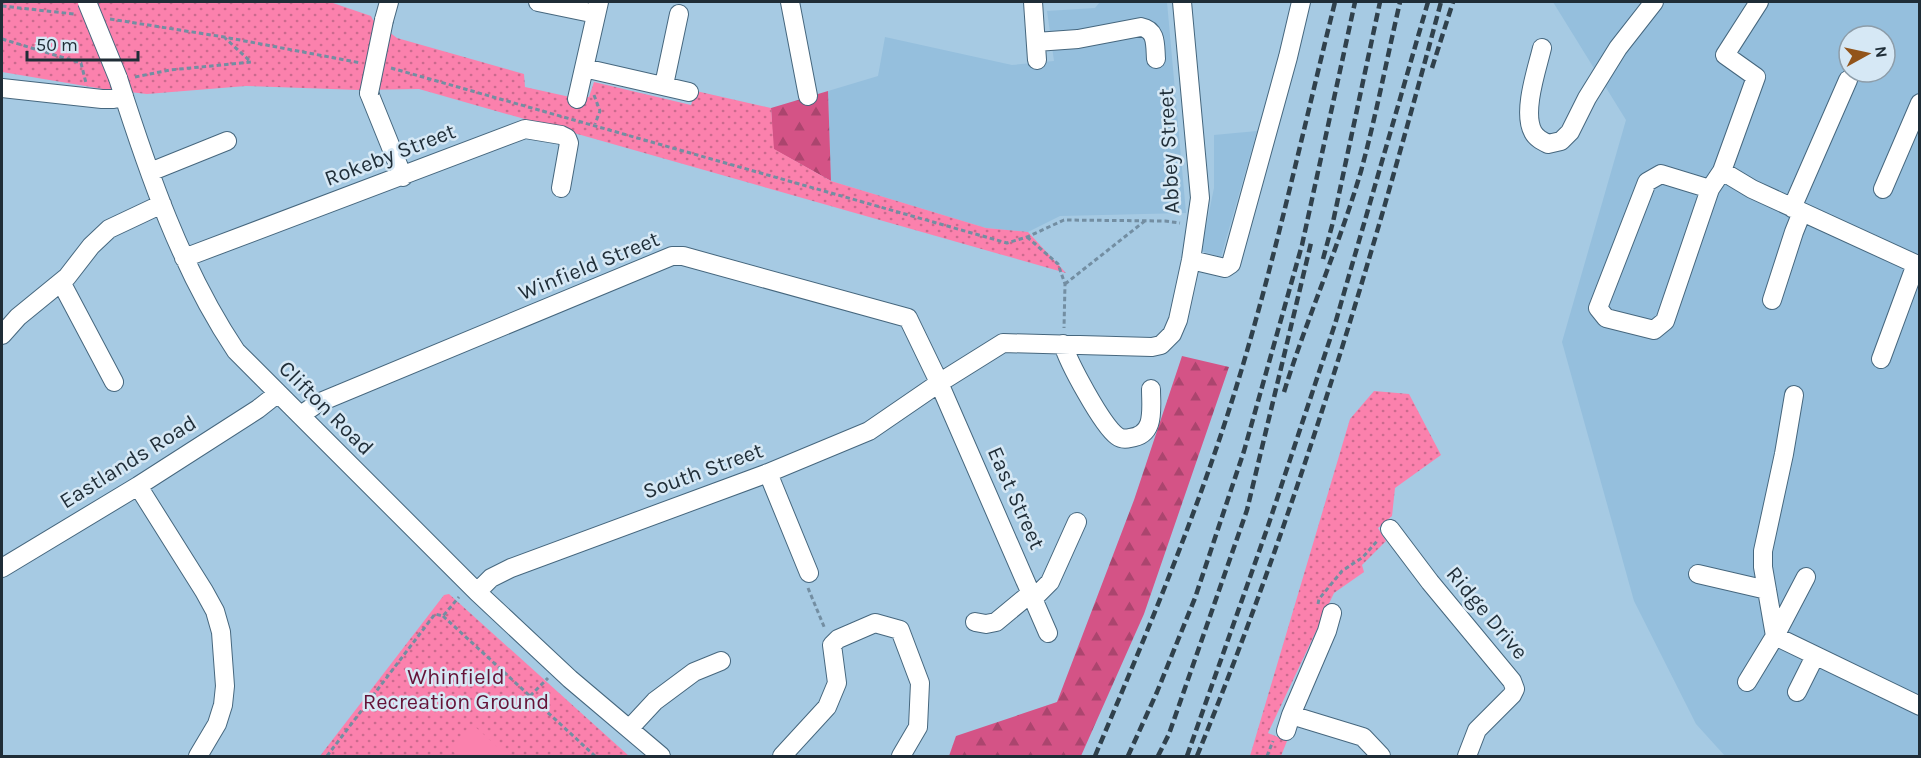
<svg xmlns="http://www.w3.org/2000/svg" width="1921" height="758" font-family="Karla,sans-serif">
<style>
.built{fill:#95bfdd;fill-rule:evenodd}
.forest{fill:url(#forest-firs)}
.park{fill:url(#park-dots)}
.pitch{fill:#fb81ad}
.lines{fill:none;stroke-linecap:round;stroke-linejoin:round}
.minor-casing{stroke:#46677e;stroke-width:20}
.path{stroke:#738ea2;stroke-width:3;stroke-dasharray:4.5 3;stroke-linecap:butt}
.minor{stroke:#fff;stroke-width:18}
.rail{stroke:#30414c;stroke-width:4.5;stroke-dasharray:9 4.5;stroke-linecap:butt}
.minor-bridge-casing{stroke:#46677e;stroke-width:20;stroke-linecap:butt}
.minor-bridge{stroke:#fff;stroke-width:18}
.labels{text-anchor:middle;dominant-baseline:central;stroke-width:5;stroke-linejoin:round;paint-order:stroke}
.street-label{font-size:22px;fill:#1f2d37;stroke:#d6e8f5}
.park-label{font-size:22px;fill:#651338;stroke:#d6e8f5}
</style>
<defs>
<pattern id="forest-firs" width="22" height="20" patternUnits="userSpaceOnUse" patternTransform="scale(1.5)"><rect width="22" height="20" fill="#d45386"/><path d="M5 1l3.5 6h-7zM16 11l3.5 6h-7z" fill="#ab456e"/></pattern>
<pattern id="park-dots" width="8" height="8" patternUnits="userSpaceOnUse" patternTransform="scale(1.5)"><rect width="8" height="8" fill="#fb81ad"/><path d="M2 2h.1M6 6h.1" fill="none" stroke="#cb6a8e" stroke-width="1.8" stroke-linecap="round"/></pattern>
</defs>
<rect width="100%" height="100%" fill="#a6cae3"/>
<path class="built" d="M1100,2H1167L1186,213L1060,216L1028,232L986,228L831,181L828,91L878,76L885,37L1012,65L1054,61L1047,11L1095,8Z
M1553,2H1919V756H1725L1696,724L1634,601L1562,342L1626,120ZM1849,36H1885V72H1849Z
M1257,131L1221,257L1201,251L1214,188V135Z"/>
<path class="forest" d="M828,91L831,181L773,149L771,108Z
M1182,356L1229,367L1144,614L1081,756H949L956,736L1057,702L1134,500Z"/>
<path class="park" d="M2,2H330L371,16L373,20L397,38L524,74L525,87L570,97H589L594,82L691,105L696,91L771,108L774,149L831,181L986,228L1028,232L1066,273L419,89L359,90L246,86L147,94L103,89L2,72Z
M1374,391L1409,394L1441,455L1395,488L1392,516L1378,528L1386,541L1362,565L1364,572L1334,593L1268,733L1287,741L1281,756H1250L1350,419Z
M449,594L629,756H320L444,595Z"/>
<path class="pitch" d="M472,724L508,756H458L449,748Z"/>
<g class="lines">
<g class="minor-casing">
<path id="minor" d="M538,2L596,14
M790,2L808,96
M1033,2L1037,60
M1759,2L1725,55L1756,77L1722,171L1752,189L1920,266
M384,20L389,2
M1036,42L1078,39L1141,27C1157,30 1155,45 1156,59
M1542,48C1537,69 1522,112 1533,132C1536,138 1542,141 1548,144L1561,141L1570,132L1587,98L1618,48L1654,2
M584,68L689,92
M118,78C148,172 181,269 236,351L477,592L570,679L661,756
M664,85L679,14
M2,88L102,99H114L124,96
M369,93L403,177
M577,99L599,2
M150,172L227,141
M1710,189L1661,174L1647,182L1598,308L1606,318L1654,330L1665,321L1710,189L1722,171
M1883,189L1920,103
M1792,208L1848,80
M184,258L525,129L561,135L567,138L569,143L561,188
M1191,260L1225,268L1231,264L1288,57L1301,2
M61,282L114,382
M1772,300L1794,232L1802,212
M2,335L18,317L67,277L91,246L109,229L162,204
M1063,344C1068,362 1102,425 1117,436C1121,439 1126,439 1130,438C1156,435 1151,409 1151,389
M1881,359L1916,264
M301,415L318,403L672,256H683L908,318L936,376L1048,633
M768,473L809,573
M138,486L204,591L215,611L221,632L225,686L223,705L217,724L198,756
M1390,529L1430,582L1512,681L1515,689L1512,695L1477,730L1467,756
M2,568L138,486L258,409L277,394
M1698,574L1767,590
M477,592L491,578L511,568L768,473L869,431L939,383L1003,343L1152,347L1161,345L1172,334L1178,320L1191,260L1200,198L1182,2
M1033,599L1050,582L1077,522
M975,622L986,624L996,622L1031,593
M1775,636L1763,567V551L1784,454L1794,395
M1775,636L1806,577
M1747,682L1775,636L1920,706
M1797,692L1815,656
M1291,715L1327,631L1332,613
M629,729L655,701L694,672L721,661
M1286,731L1291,715L1363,737L1381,756
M782,756L827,707L837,683L832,645L838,639L875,623L900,630L920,683L918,727L901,756"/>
</g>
<path class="path" d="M2,6L74,14
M110,19L224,37L361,63
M2,39L81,63L86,83
M391,68L1007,243L1027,237L1064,220L1165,221L1180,223
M135,77L170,70L251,62L225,38
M594,95L600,111L595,124
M1027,237L1058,264L1065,284L1064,328
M1065,284L1146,220
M808,588L825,629
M1318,604L1319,599L1342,571L1363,557L1378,540
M443,616L595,756
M530,696L548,678
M327,756L435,614L443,616L459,597
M1267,756L1273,741"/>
<use href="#minor" class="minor"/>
<path class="rail" d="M1432,68L1453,2
M1323,259L1333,222L1380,2
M1284,392C1307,318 1339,246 1361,171C1376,116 1387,58 1400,2
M1095,756C1146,635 1197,514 1236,388C1275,261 1303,130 1335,2
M1128,756L1157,692L1195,598L1244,451L1302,245L1355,2
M1158,756L1169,734L1247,510L1311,243
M1187,756L1267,529L1335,324L1428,2
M1197,756C1297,511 1373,257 1441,2"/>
<g class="minor-bridge-casing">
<path id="minor-bridge" d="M87,2L118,78
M369,93L384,20"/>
</g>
<use href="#minor-bridge" class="minor-bridge"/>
</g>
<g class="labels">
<g class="street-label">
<text transform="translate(1169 151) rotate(-93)">Abbey Street</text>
<text transform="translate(390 155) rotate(-21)">Rokeby Street</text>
<text transform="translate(589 266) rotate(-22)">Winfield Street</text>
<text transform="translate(326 408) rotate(45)">Clifton Road</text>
<text transform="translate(128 462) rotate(-32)">Eastlands Road</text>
<text transform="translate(703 471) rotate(-20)">South Street</text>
<text transform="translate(1016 498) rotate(66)">East Street</text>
<text transform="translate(1487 613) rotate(50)">Ridge Drive</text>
</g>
<g class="park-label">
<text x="456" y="677">Whinfield<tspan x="456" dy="25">Recreation Ground</tspan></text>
</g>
</g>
<rect width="1921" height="758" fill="none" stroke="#1f2d37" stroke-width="6"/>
<g transform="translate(1867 54) rotate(82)"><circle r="28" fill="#d6e8f5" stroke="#8d9da9" stroke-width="1.5"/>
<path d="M0-4.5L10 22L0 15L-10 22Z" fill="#92541a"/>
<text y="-9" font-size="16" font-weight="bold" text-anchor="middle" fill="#1f2d37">N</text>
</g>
<path d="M27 51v9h111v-9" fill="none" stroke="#1f2d37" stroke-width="3"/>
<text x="36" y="51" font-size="18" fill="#1f2d37" stroke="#d6e8f5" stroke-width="4.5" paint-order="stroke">50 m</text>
</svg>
